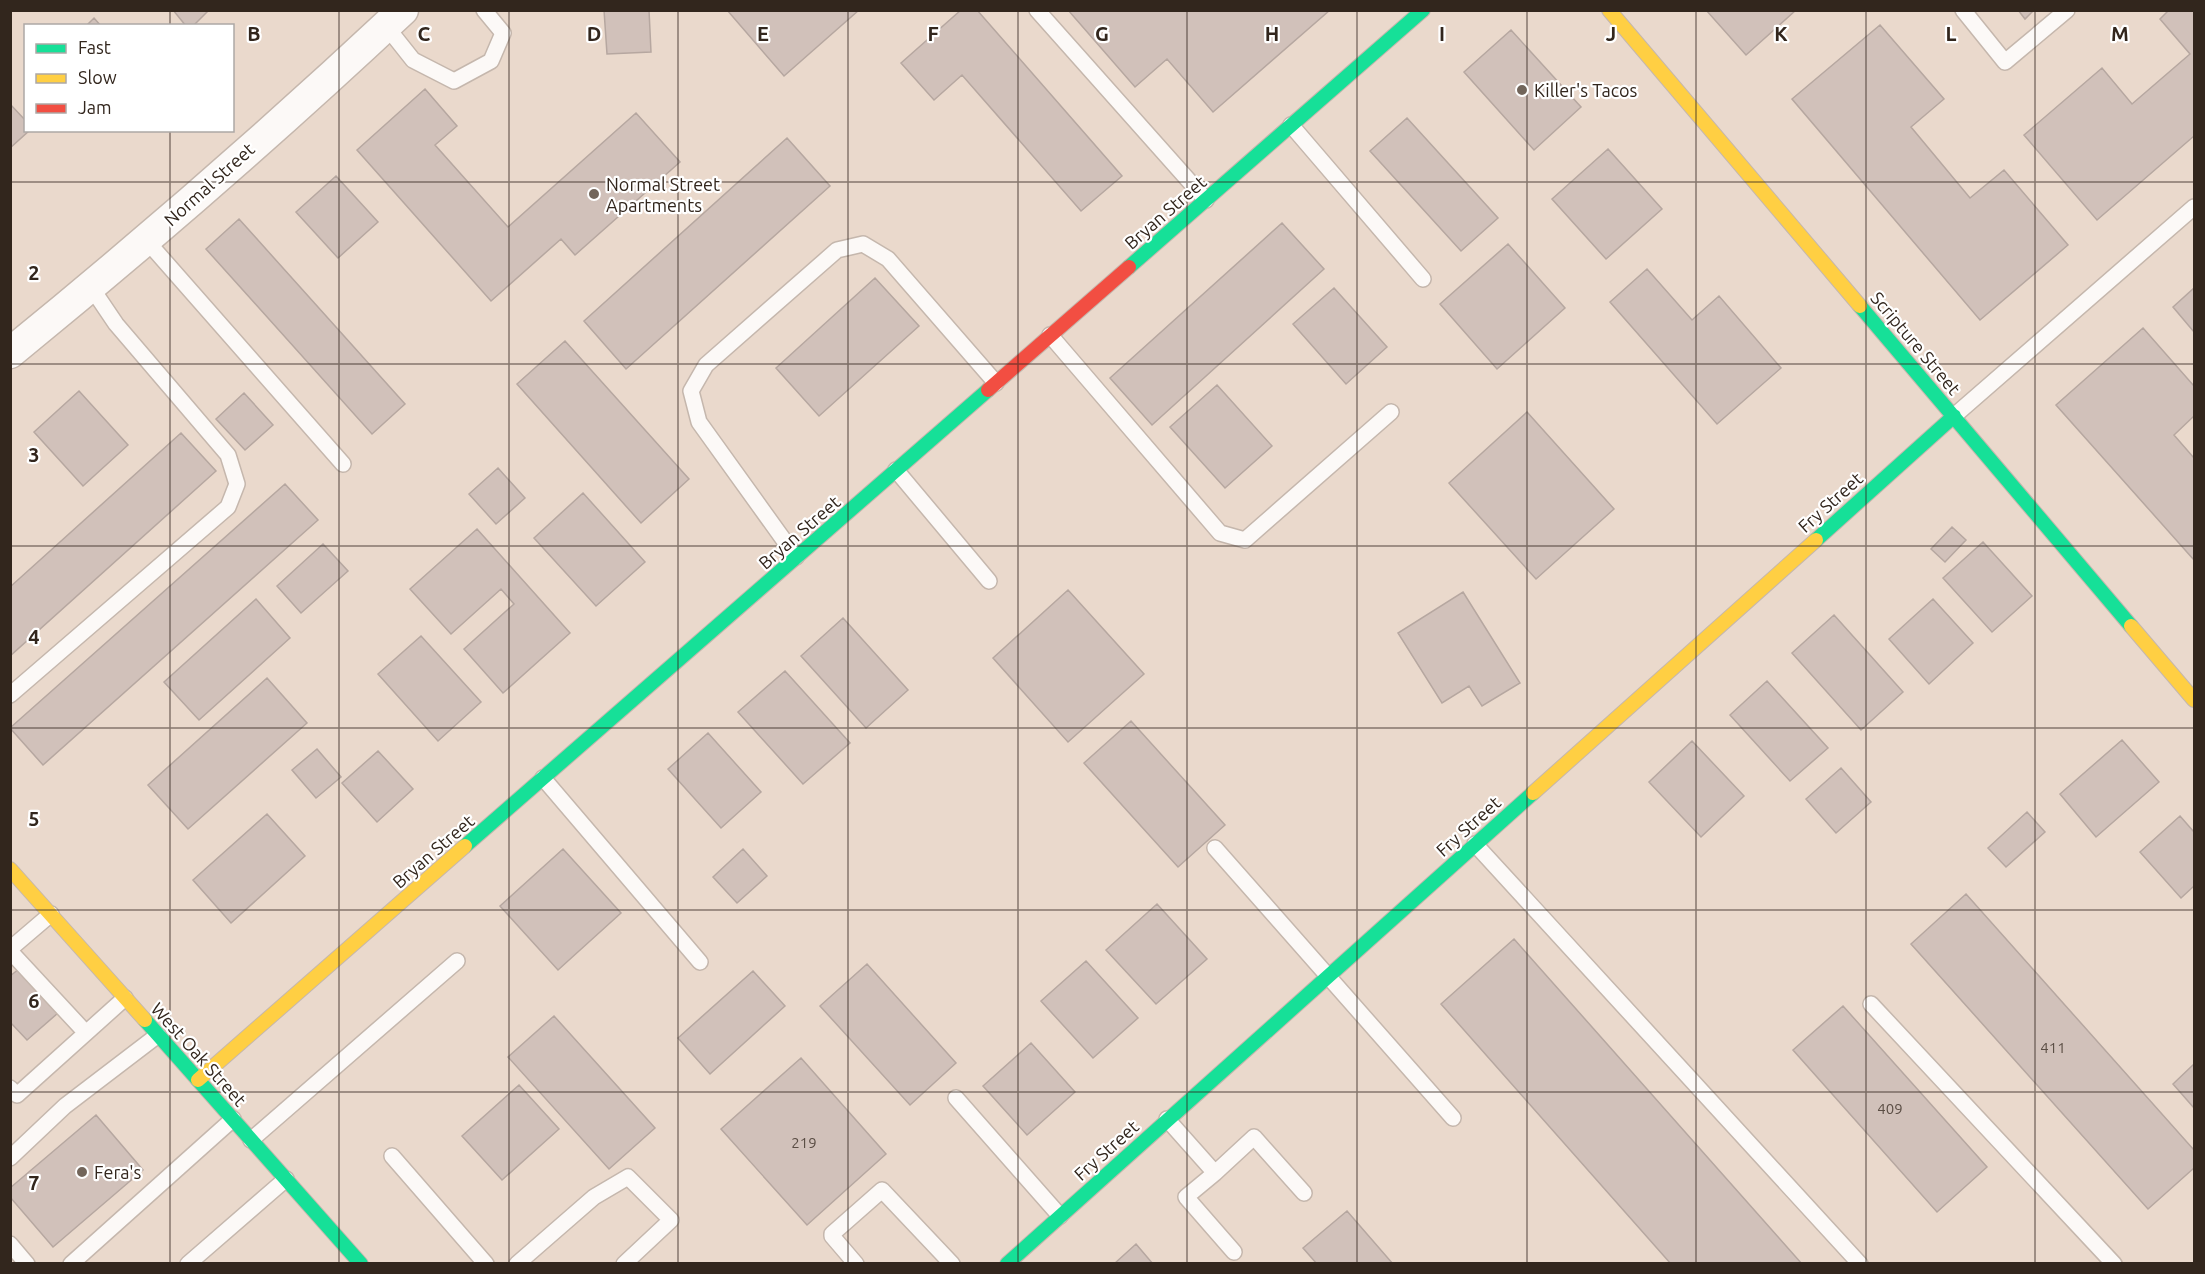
<svg xmlns="http://www.w3.org/2000/svg" width="2205" height="1274" font-family="Ubuntu,sans-serif">
<style>
.building{fill:#d1c1ba;stroke:#b6a7a0;stroke-width:1.5}
.lines{fill:none;stroke-linecap:round;stroke-linejoin:round}
.lane-casing{stroke:#c5b7ad;stroke-width:18}
.street-casing{stroke:#c5b7ad;stroke-width:33}
.fast-casing{stroke:#c5b7ad;stroke-width:16}
.slow-casing{stroke:#c5b7ad;stroke-width:16}
.jam-casing{stroke:#c5b7ad;stroke-width:16}
.lane{stroke:#fcf9f7;stroke-width:15}
.street{stroke:#fcf9f7;stroke-width:30}
.fast{stroke:#16e098;stroke-width:14}
.slow{stroke:#ffcf43;stroke-width:14}
.jam{stroke:#f24e42;stroke-width:14}
.grid{fill:none;stroke:#32261d;stroke-width:1.5;stroke-opacity:0.55}
.poi-dot{fill:#72655a;stroke:#fff;stroke-width:2}
.labels{text-anchor:middle;dominant-baseline:central;stroke-width:4.5;stroke-linejoin:round;paint-order:stroke}
.number-label{font-size:15px;fill:#5a4d44}
.poi-label{font-size:18px;fill:#32261d;stroke:#fff;text-anchor:start}
.street-label{font-size:18px;fill:#32261d;stroke:#fff}
.grid-label{font-size:20px;text-anchor:middle;font-weight:bold;fill:#32261d;stroke:#fff;stroke-width:4.5;stroke-linejoin:round;paint-order:stroke}
</style>
<rect width="100%" height="100%" fill="#ead9cc"/>
<path class="building" d="M173,10H209L193,26H186Z
M604,10H649L651,52L607,54Z
M727,10H859L784,76Z
M961,10H977L1122,176L1081,211L962,75L934,100L901,63Z
M1068,10H1330L1213,112L1167,59L1135,87Z
M1706,10H1796L1746,55Z
M2018,10H2034L2025,19Z
M2169,10H2194V136L2097,220L2024,135L2102,68L2132,104L2190,54L2160,19Z
M94,18L101,26H86Z
M1880,25L1944,99L1911,127L1970,198L2004,170L2068,245L1980,320L1792,99Z
M1511,30L1581,107L1534,150L1464,72Z
M425,89L457,126L435,145L508,227L636,113L680,162L575,255L561,239L491,301L357,150Z
M10,104L26,121V130H30L10,148Z
M1407,118L1498,218L1461,251L1370,151Z
M787,138L830,186L626,369L584,321Z
M1608,149L1662,209L1606,259L1552,199Z
M336,176L378,222L338,258L296,212Z
M239,219L405,404L372,434L206,249Z
M1282,223L1324,269L1152,425L1110,378Z
M1508,244L1565,308L1497,369L1440,304Z
M1647,269L1692,320L1719,296L1781,368L1717,424L1610,302Z
M875,278L919,326L819,416L776,368Z
M1334,288L1387,347L1346,384L1293,324Z
M2194,288V332L2173,307Z
M2143,328L2194,386V416L2174,435L2194,458V560L2056,405Z
M565,341L689,479L641,523L517,384Z
M1217,385L1272,446L1225,488L1170,427Z
M79,391L128,445L83,486L34,432Z
M244,393L273,425L245,450L216,419Z
M1527,412L1614,509L1536,579L1449,483Z
M181,433L216,471L10,656V587Z
M498,468L525,498L496,524L469,494Z
M285,484L318,520L43,765L10,728Z
M583,493L645,562L596,606L534,538Z
M1952,527L1966,540L1945,562L1931,549Z
M477,529L570,633L503,693L464,649L514,604L501,589L451,634L410,589Z
M1983,542L2032,596L1992,632L1943,578Z
M323,544L348,571L301,613L277,586Z
M1068,590L1144,674L1068,742L993,658Z
M1463,592L1520,683L1482,706L1469,686L1442,703L1398,633Z
M256,599L290,638L199,720L164,682Z
M1933,599L1973,643L1929,684L1889,639Z
M1834,615L1903,692L1861,730L1792,653Z
M843,618L908,690L866,728L801,656Z
M421,636L481,702L438,741L378,674Z
M785,671L850,743L803,784L738,712Z
M267,678L307,723L188,829L148,785Z
M1767,681L1828,748L1790,781L1730,715Z
M1131,721L1225,825L1178,867L1084,763Z
M708,733L761,792L721,828L668,769Z
M2122,740L2159,782L2096,837L2060,794Z
M1692,741L1744,796L1701,837L1649,782Z
M317,749L341,777L316,798L292,770Z
M378,751L413,789L377,822L342,783Z
M1841,768L1871,802L1836,833L1806,799Z
M2027,812L2045,832L2006,867L1988,848Z
M267,814L305,856L231,923L193,880Z
M2180,816L2194,832V886L2181,898L2140,852Z
M563,849L621,913L558,970L500,906Z
M743,849L767,876L737,903L713,877Z
M1966,894L2194,1150V1168L2148,1209L1911,944Z
M1157,904L1207,959L1156,1004L1106,950Z
M1514,939L1802,1264H1671L1441,1004Z
M1086,961L1138,1018L1093,1058L1041,1001Z
M867,964L956,1063L910,1105L820,1006Z
M19,969L58,1013L27,1040L10,1022V976Z
M753,971L785,1006L710,1074L678,1038Z
M1843,1006L1987,1167L1937,1212L1793,1050Z
M554,1016L655,1128L609,1169L508,1057Z
M1031,1043L1075,1092L1027,1135L983,1086Z
M801,1058L886,1154L807,1225L721,1129Z
M2194,1064V1108L2173,1084Z
M519,1085L559,1129L502,1180L462,1136Z
M96,1115L143,1170L53,1247L10,1197V1188Z
M1347,1211L1393,1264H1317L1303,1248Z
M1136,1244L1153,1264H1114Z"/>
<g class="lines">
<g class="lane-casing">
<path id="lane" d="M1037,10L1206,200
M1963,10L2005,62L2067,10
M386,26L413,60L454,81L491,61L503,33L484,10
M1291,125L1423,279
M146,240L343,464
M1050,335L1220,533L1245,540L1391,412
M1954,416L2194,207
M896,470L989,581
M796,557L699,422L691,391L706,365L837,250L863,244L888,259L996,383
M10,695L228,507L237,484L228,455L116,324L91,287
M543,778L700,962
M1475,844L1860,1264
M1215,848L1453,1118
M10,949L51,914
M10,951L86,1033
M1871,1004L2114,1264
M10,1088L17,1095L125,998
M956,1098L1060,1216
M1167,1119L1215,1173L1254,1137L1304,1193
M251,1140L457,961
M392,1156L486,1264
M10,1158L65,1106L158,1035
M1215,1173L1186,1197L1234,1252
M10,1244L27,1264
M71,1264L233,1119
M188,1264L286,1179
M517,1264L594,1197L628,1177L671,1220L624,1264
M856,1264L832,1236V1234L882,1190L952,1264"/>
</g>
<g class="street-casing">
<path id="street" d="M10,353C145,243 276,129 403,10"/>
</g>
<g class="fast-casing">
<path id="fast" d="M1129,267L1423,10
M1860,306L2131,626
M1816,540L1954,416
M465,846L988,390
M145,1020L361,1264
M1007,1264L1533,793"/>
</g>
<g class="slow-casing">
<path id="slow" d="M1609,10L1860,306
M2131,626L2194,700
M1533,793L1816,540
M10,869L145,1020
M198,1080L465,846"/>
</g>
<g class="jam-casing">
<path id="jam" d="M988,390L1129,267"/>
</g>
<use href="#lane" class="lane"/>
<use href="#street" class="street"/>
<use href="#fast" class="fast"/>
<use href="#slow" class="slow"/>
<use href="#jam" class="jam"/>
</g>
<path class="grid" d="M170,10V26M339,10V1264M509,10V1264M678,10V1264M848,10V1264M1018,10V1264M1187,10V1264M1357,10V1264M1527,10V1264M1696,10V1264M1866,10V1264M2035,10V1264M170,130V1264M10,182H2194M10,364H2194M10,546H2194M10,728H2194M10,910H2194M10,1092H2194"/>
<g class="poi-dot">
<circle cx="1522" cy="90" r="6"/>
<circle cx="594" cy="194" r="6"/>
<circle cx="82" cy="1172" r="6"/>
</g>
<g class="labels">
<g class="number-label">
<text x="2053" y="1047">411</text>
<text x="1890" y="1108">409</text>
<text x="804" y="1142">219</text>
</g>
<g class="poi-label">
<text x="1534" y="90">Killer's Tacos</text>
<text x="606" y="184">Normal Street<tspan x="606" dy="21">Apartments</tspan></text>
<text x="94" y="1172">Fera's</text>
</g>
<g class="street-label">
<text transform="translate(209 184) rotate(-42)">Normal Street</text>
<text transform="translate(1165 212) rotate(-41)">Bryan Street</text>
<text transform="translate(1916 343) rotate(50)">Scripture Street</text>
<text transform="translate(1830 502) rotate(-42)">Fry Street</text>
<text transform="translate(799 532) rotate(-41)">Bryan Street</text>
<text transform="translate(1468 826) rotate(-42)">Fry Street</text>
<text transform="translate(433 851) rotate(-41)">Bryan Street</text>
<text transform="translate(199 1054) rotate(48)">West Oak Street</text>
<text transform="translate(1106 1150) rotate(-42)">Fry Street</text>
</g>
</g>
<g class="grid-label">
<text x="254" y="41">B</text>
<text x="424" y="41">C</text>
<text x="594" y="41">D</text>
<text x="763" y="41">E</text>
<text x="933" y="41">F</text>
<text x="1102" y="41">G</text>
<text x="1272" y="41">H</text>
<text x="1442" y="41">I</text>
<text x="1611" y="41">J</text>
<text x="1781" y="41">K</text>
<text x="1951" y="41">L</text>
<text x="2120" y="41">M</text>
<text x="34" y="280">2</text>
<text x="34" y="462">3</text>
<text x="34" y="644">4</text>
<text x="34" y="826">5</text>
<text x="34" y="1008">6</text>
<text x="34" y="1190">7</text>
</g>
<rect width="2205" height="1274" fill="none" stroke="#32261d" stroke-width="24"/>
<rect x="24" y="24" width="210" height="108" fill="#ffffff" stroke="#ada8a5" stroke-width="1.5"/>
<rect x="36" y="44" width="30" height="9" fill="#16e098" stroke="#ada8a5" stroke-width="1.5"/>
<text x="78" y="54" font-size="18" fill="#32261d">Fast</text>
<rect x="36" y="74" width="30" height="9" fill="#ffcf43" stroke="#ada8a5" stroke-width="1.5"/>
<text x="78" y="84" font-size="18" fill="#32261d">Slow</text>
<rect x="36" y="104" width="30" height="9" fill="#f24e42" stroke="#ada8a5" stroke-width="1.5"/>
<text x="78" y="114" font-size="18" fill="#32261d">Jam</text>
</svg>
